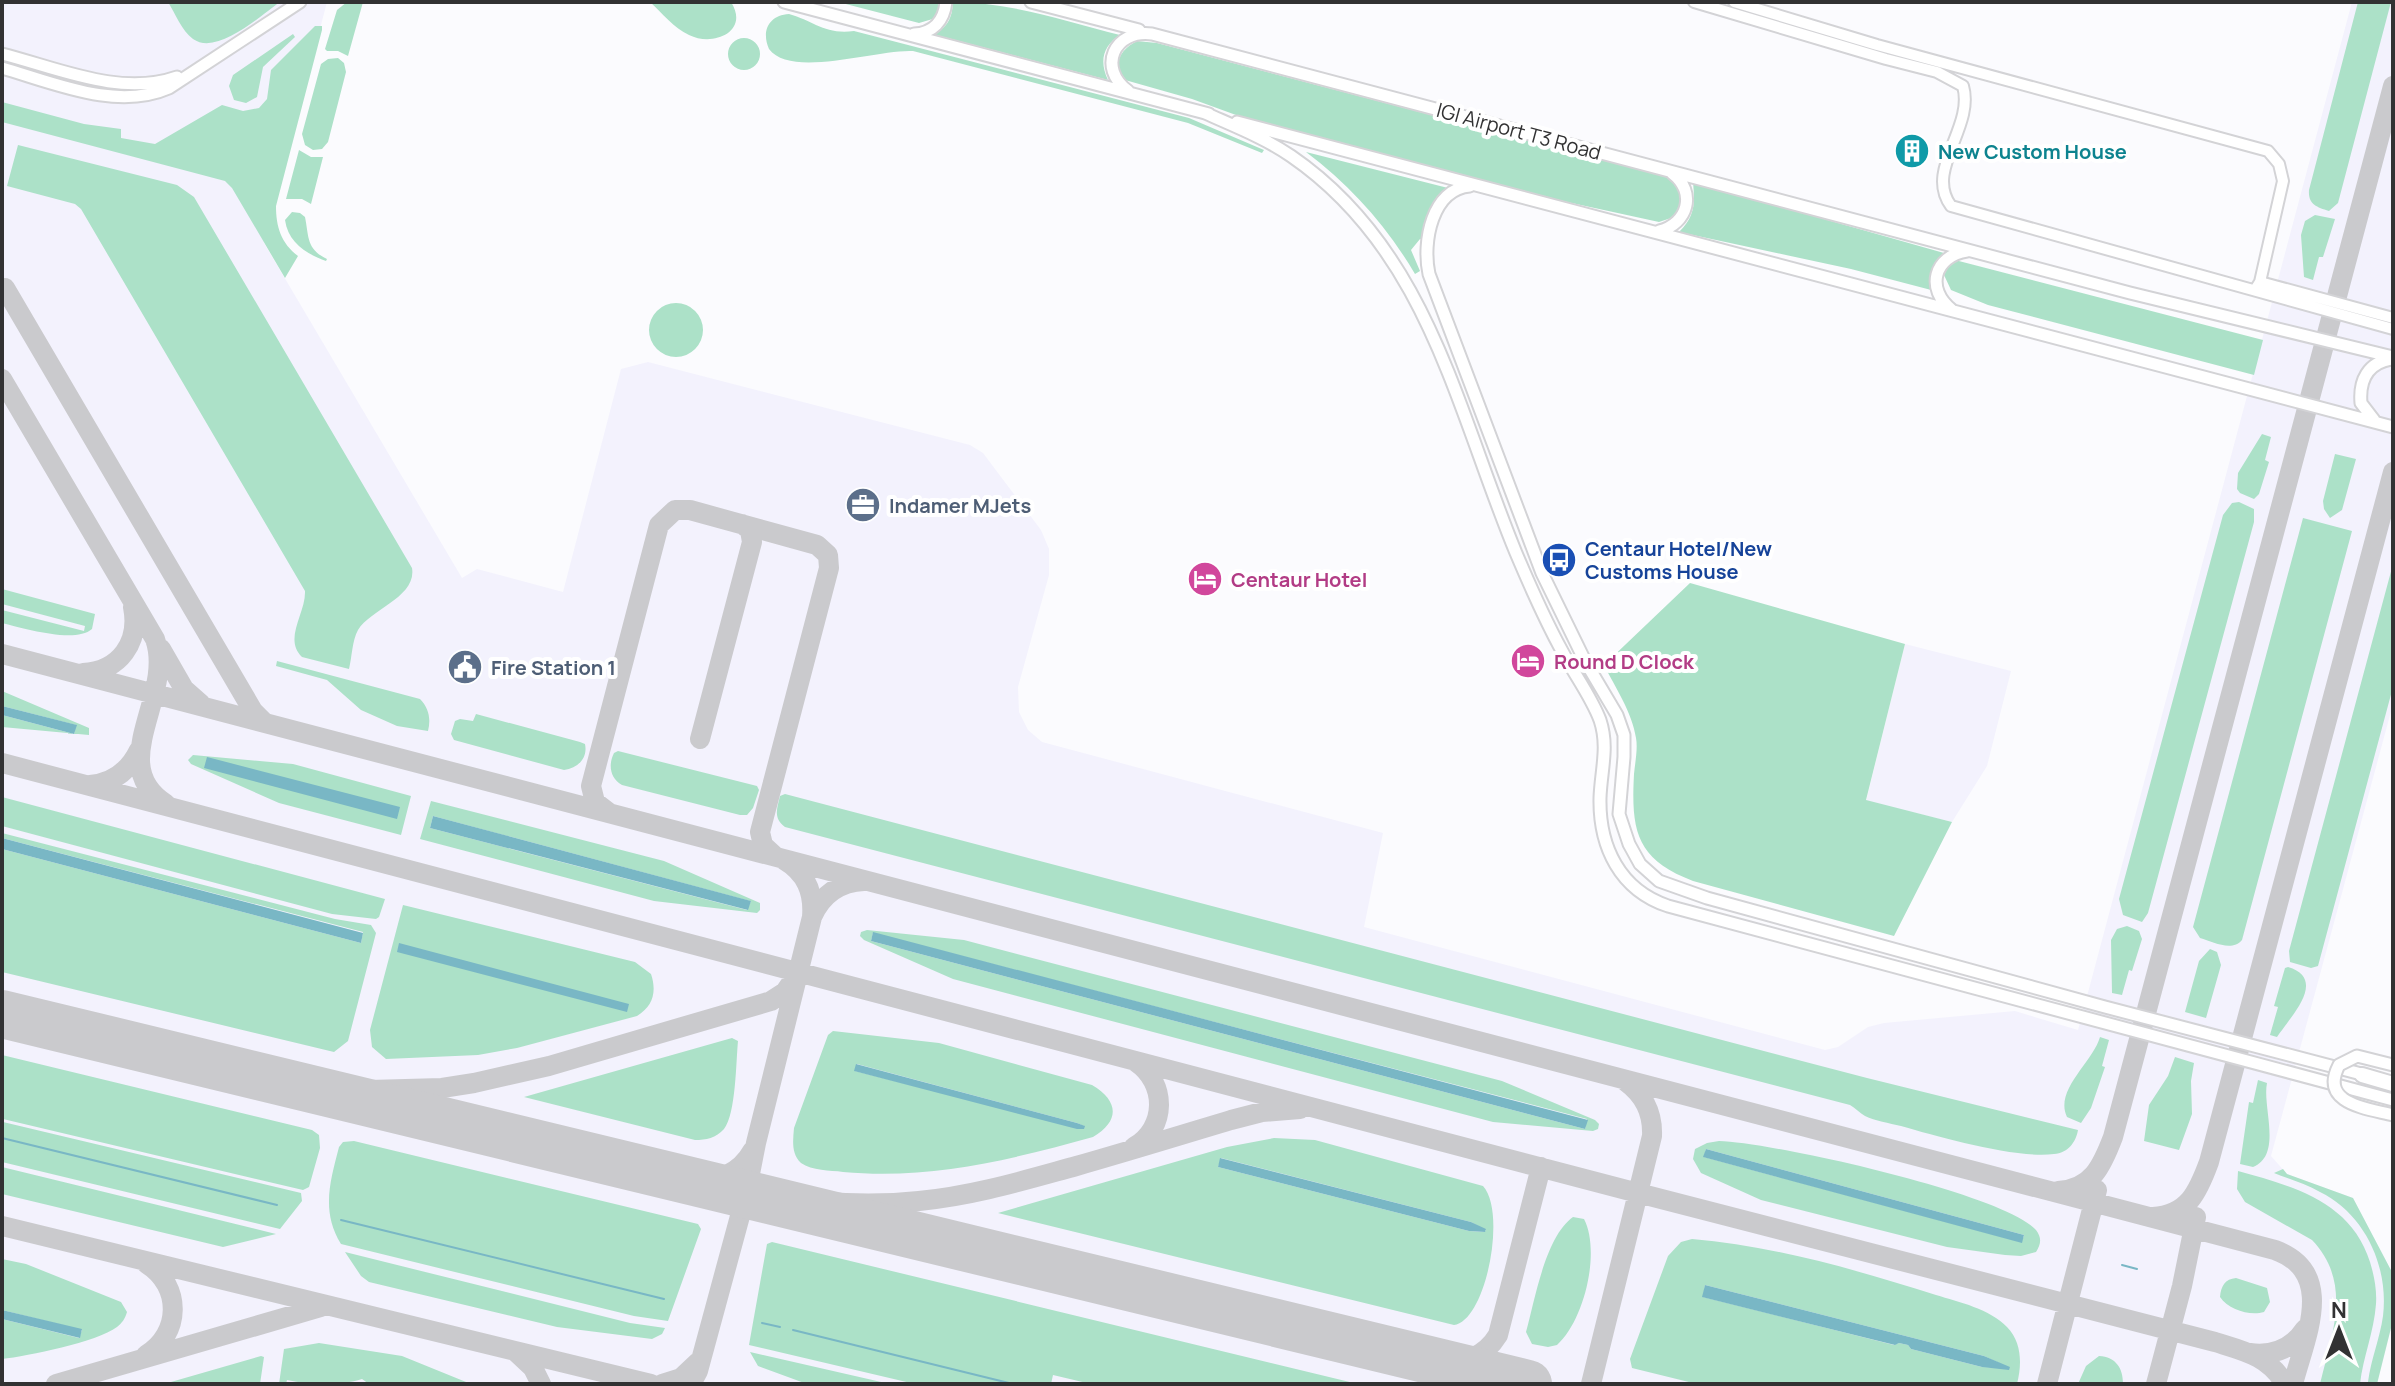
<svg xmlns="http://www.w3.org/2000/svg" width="2395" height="1386" font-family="Manrope,sans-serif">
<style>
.built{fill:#f3f2fd}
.green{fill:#ace1c8;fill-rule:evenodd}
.water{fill:#79b7c5}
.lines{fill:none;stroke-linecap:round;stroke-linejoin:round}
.stream{stroke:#79b7c5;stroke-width:2}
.taxiway{stroke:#cacacd;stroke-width:20}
.runway{stroke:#cacacd;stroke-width:48}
.tertiary-casing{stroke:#d3d3d6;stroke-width:14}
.secondary-casing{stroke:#d3d3d6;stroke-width:15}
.trunk-casing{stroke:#d3d3d6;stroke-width:18}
.tertiary{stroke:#fff;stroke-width:10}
.secondary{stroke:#fff;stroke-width:11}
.trunk{stroke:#fff;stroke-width:14}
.secondary-bridge-casing{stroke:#d3d3d6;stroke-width:15;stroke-linecap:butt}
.secondary-bridge{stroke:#fff;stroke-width:11}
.labels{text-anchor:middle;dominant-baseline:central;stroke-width:8;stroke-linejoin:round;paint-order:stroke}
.street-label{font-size:20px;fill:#323233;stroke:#fff}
.culture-label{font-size:20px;font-weight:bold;fill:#0d838f;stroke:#fff;text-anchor:start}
.service-label{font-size:20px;font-weight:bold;fill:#4e5e75;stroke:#fff;text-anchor:start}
.transit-label{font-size:20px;font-weight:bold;fill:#164399;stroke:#fff;text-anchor:start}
.hotel-label{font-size:20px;font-weight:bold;fill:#b23c85;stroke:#fff;text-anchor:start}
</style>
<rect width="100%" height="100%" fill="#fbfbfe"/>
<path class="built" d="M2,2H327L264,243L462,578L477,569L563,592L621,369L648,362L970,445L983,453L1041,530L1049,549V575L1018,687L1019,712L1028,730L1042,742L1383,833L1364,927L1825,1050L1838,1047L1868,1027L1884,1023L2015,1011L2078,1030L2352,2H2393V704L2271,1156L2287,1174L2353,1198L2393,1274V1320L2377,1384H2Z
M1905,644L2011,671L1987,766L1952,822L1866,801Z"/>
<path class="green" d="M168,2H280C260,16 217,56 193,39C182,31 175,13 168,2Z
M347,2H363L348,56L338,51H327L325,49L337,10Z
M650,2H731C750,32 713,47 689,35C674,28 662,13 650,2Z
M838,2H942L936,18L919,23Z
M953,2C1010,2 1065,21 1120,35C1103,46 1099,61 1108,80L932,34C948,28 952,18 953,2Z
M2358,2H2391L2338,203L2329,211C2316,207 2308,204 2309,190Z
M789,14C814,21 825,35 854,31L1189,118L1264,150L1262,153L1188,123L913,51C877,49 791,79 769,49C761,31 769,15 789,14Z
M315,26H322V30L276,206C276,227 281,243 298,256L285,278L232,188L225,181L2,122V102L84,124L121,129V138L155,144L222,105L243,111L259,108L267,99L271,70Z
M293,34L295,37L263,67L257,97L246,103L234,100L229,86L233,75Z
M728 54a16 16 0 1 1 32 0a16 16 0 1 1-32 0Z
M1137,41L1157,43L1668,177C1684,188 1684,202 1674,217L1659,222L1567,202L1236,115L1192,99L1125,80C1111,64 1121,49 1137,41Z
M338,58L344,63L346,72L328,142L322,149L313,150L305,145L302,134L321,64L328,59Z
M18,145L177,185L194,197L412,568C417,597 371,609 358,630C352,641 352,657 349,669L302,657C283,639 306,613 305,591L81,209L75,204L7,186Z
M299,150L311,157H323L311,204L302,199H286Z
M1306,152L1448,188L1441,194L1424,239H1420L1411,250L1420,271L1415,274C1386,225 1351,186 1306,152Z
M1693,182L1944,253L1934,266L1935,291L1851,269L1679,232C1695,216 1695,204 1693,182Z
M292,212L300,213L305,217C309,236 306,249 327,259L326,261C306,254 288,242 285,220Z
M2315,215L2335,219L2323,257H2319L2313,280L2304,277L2301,235L2305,221Z
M1955,260L2263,340L2254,375L1988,305L1951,290L1944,275L1949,265Z
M649 330a27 27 0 1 1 54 0a27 27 0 1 1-54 0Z
M2262,434L2271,437L2265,460L2269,462L2259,494L2254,499L2240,493L2237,489L2238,473Z
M2335,454L2356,459L2342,510L2330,518L2324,509L2323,501Z
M2239,502L2254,509V522L2148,913L2142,922L2123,915L2119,899L2223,515L2232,503Z
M2303,518L2352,531L2242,940C2232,952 2213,942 2200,938L2193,927Z
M2393,564V687L2318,966L2311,968L2290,962L2289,951Z
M1690,583L1905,644L1866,800L1952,822L1894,936L1693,881C1636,859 1631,831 1634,774C1635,763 1638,749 1636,738C1632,712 1615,687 1604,665Z
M2,589L95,614L92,629C75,644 23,628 2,623V610L84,631L85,626L2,604Z
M277,661L420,699C429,708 431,719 428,731L397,726L361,710L327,680L276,666Z
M2,691L89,728V735L2,727V715L74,734L76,725L2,706Z
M476,714L580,742L585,744C588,758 578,768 564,770L454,740L451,734L455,721L460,719L473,721Z
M618,751L757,786L759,790L753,808L747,815H740L622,785C610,778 608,765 614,753Z
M193,755L293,764L411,796L401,835L279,803L191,764L188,760Z
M785,794L1867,1078L2078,1130C2076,1142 2068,1153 2054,1154C2017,1159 1939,1137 1901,1126C1889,1123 1875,1121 1865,1116C1860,1113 1855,1108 1850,1105L785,827C773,818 777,809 780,796Z
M2,797L385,899L379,917L376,919L332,914L2,826Z
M431,801L664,861L760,903V910L757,913L654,901L420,839ZM433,816L750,901H751L747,910L430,828Z
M2,833L335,919L371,925L376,933L348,1041L334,1052L2,972V849L361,943L363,932L2,838Z
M403,905L635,962L651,974C657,992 653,1006 637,1016L517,1048L478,1055L386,1059L372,1047L370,1030Z
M2127,926L2139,931L2142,939L2132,971L2129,970L2122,995L2112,993L2111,940L2117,929Z
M867,930L964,940L1502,1081L1595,1120L1599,1124L1598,1129L1593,1131L1493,1122L953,979L864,940L860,936L861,932ZM873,933L1587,1119L1585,1129L871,941Z
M2210,949L2217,952L2221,965L2206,1018L2185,1012L2199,961Z
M2288,967C2328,979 2291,1016 2277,1037L2270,1035L2278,1007L2274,1006L2285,968Z
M833,1031L939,1043L1092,1085C1119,1101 1120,1121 1093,1137C1010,1160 930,1180 843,1172C830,1170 812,1171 801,1163C791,1154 793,1140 794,1128L828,1035ZM857,1064L1077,1123L1084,1126V1129L855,1071Z
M2100,1037L2109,1040L2102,1066L2105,1067L2091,1108L2081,1123L2067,1117C2054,1090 2093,1062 2100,1037Z
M732,1038L738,1041C736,1061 736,1114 724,1129C716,1138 706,1140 695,1140L524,1097Z
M2,1055L312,1130L319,1135L320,1148L309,1187L303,1190L3,1119V1122L301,1193L302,1201L280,1229L2,1162Z
M2175,1057L2194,1063L2191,1081L2192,1114L2179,1150L2144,1141L2149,1105L2168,1076Z
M2258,1080L2267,1083C2262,1107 2283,1155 2253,1167L2240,1164L2249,1102L2253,1103Z
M1274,1138L1315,1140L1483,1186C1507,1212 1486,1321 1454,1325L998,1213L1227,1147ZM1221,1158L1471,1222L1486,1230L1484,1232L1469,1231L1218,1167Z
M354,1141L698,1224L701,1229L668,1321L634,1316L341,1244C321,1211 330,1182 339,1147L343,1142Z
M1719,1141C1771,1142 2005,1194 2036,1230C2042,1238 2041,1244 2036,1252L2021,1256L2005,1255L1947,1247L1761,1200L1701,1173L1693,1159L1695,1149L1707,1143ZM1706,1149L2024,1235V1236L2021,1242L1704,1157Z
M2,1167L276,1234L223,1247L2,1194Z
M2283,1169L2287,1174L2353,1198L2393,1274V1320L2377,1384H2368V1382C2371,1359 2380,1338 2383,1316C2389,1267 2365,1214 2320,1192C2306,1184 2289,1179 2274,1173Z
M2238,1171C2292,1186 2351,1201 2370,1262C2374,1275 2377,1290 2376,1304C2374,1332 2363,1357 2360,1384H2320C2332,1334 2353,1283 2312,1240L2245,1202L2237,1189Z
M1573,1217L1584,1219C1601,1252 1584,1321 1557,1345L1548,1347L1532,1344L1526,1332C1535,1300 1545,1237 1573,1217Z
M1692,1239C1774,1246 1857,1270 1936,1295C1959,1302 1990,1309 2007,1327C2022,1342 2022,1365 2017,1384H1697L1632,1368L1630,1359L1668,1256L1681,1242ZM1705,1285L1984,1356L2010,1368L1982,1367L1911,1349L1908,1345L1899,1343L1894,1345L1703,1297Z
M772,1242L1358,1384H1091L1053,1375L1051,1384H915L749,1345L767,1244Z
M345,1252L630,1323L665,1328L662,1334L652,1339L557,1327L369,1282L361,1276Z
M2,1259L26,1264L121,1302L127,1312C125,1319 122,1323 117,1327C97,1342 28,1356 2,1359V1319L79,1338L82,1330L2,1310Z
M2236,1278L2267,1288L2270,1302L2264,1312C2250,1316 2229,1310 2220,1297C2221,1286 2225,1279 2236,1278Z
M319,1343L402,1356L471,1384H369L362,1379C341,1386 311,1385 287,1380L286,1384H279L284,1349Z
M750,1352L890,1384H807L758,1366Z
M261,1356L264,1357L260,1384H164Z
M2099,1356C2116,1357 2123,1368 2123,1384H2078L2086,1366Z"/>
<path class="water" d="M2,706L77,725L74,734L2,715Z
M207,757L400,807L397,819L204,768Z
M433,816L751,901L748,910L430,828Z
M2,838L363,933L361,943L2,849Z
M873,932L1588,1120L1585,1129L871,941Z
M399,943L629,1004L627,1012L397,952Z
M856,1064L1077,1123L1085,1126L1084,1129H1077L854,1071Z
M1706,1149L2024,1235L2022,1243L1703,1157Z
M1220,1158L1471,1222L1486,1229L1485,1232L1469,1231L1218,1167Z
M1705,1285L1984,1356L2010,1367L2009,1370L1982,1367L1911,1349L1908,1345L1899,1343L1895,1345L1702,1297Z
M2,1310L82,1329L80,1338L2,1319Z"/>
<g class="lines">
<path class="stream" d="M2,1138L277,1205
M341,1220L664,1299
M2122,1265L2137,1269
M762,1323L780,1327
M793,1330L1013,1384"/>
<path class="taxiway" d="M5,288L253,711L264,722
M2,379L155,639C175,696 104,765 166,804
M161,649L184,689L201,704
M2,654L2275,1250C2337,1273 2305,1337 2293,1384
M83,673C120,671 140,642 133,607
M700,739L752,542L750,530L742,524
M2,763L1638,1193L2215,1342C2244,1351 2269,1356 2285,1384
M90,785C113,783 129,771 139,750
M608,812L595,802L591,786L659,525L675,510H690L817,545L828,555L829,568L760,832L763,845L775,856
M784,860C806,873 814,892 812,917
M271,1079L369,1090L442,1088L474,1083L549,1066L771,1001L785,992L796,976
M1134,1147C1167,1128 1167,1083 1136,1062
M690,1180C717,1182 739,1175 753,1150
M725,1189C790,1200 854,1208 919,1201C972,1196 1022,1181 1073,1167C1126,1152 1178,1136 1231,1120L1262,1112L1300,1109
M2058,1191C2092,1189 2102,1166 2113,1137L2393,86
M2153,1217C2188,1215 2198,1192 2209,1162L2393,472
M2,1226L651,1384
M517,1353L533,1368L541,1384
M2250,1353C2273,1356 2292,1349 2305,1329
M146,1355C181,1334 182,1286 147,1264
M1438,1362C1464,1363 1484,1358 1498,1335L1541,1167
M56,1384L321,1307
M662,1384L681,1378L698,1362
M691,1384L698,1371L746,1194L756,1143L812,917C822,894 840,882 864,881
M1591,1384L1652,1136C1653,1112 1644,1095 1625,1081
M2047,1384L2097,1190
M2156,1384L2182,1286L2196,1217"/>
<path class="runway" d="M2,1014L1528,1384"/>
<g class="tertiary-casing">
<path id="tertiary" d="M1694,2L1886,59L1937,72L1963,86C1975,127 1924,170 1951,206L2393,329
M1734,2L1877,45L2268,151L2279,164L2283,181L2260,282L2255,290
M2260,282L2393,318"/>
</g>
<g class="secondary-casing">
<path id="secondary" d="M784,2L1209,114
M1031,2L1139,30
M914,34C933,33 944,21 946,2
M2,54C58,68 120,97 177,77
M2,68C54,83 117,111 169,88L300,2
M1128,91C1097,68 1114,29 1152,34L2130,293L2393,357
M1205,113C1234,126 1265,138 1291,156C1428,250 1456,408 1516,553C1530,586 1545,620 1562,651C1574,674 1591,696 1600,720C1609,747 1601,770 1600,798C1599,847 1620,890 1668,906L2393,1100
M1237,122L2393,427
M1470,186C1432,189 1422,242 1429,274L1542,573L1585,661L1617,715L1624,735V757L1619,814L1629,844L1640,864L1659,881L1707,898L2105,1007L2369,1076
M1659,231C1688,224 1697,192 1672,173
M1952,310C1925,289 1934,256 1967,251
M2374,420L2361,403C2359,380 2368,363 2391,359"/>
</g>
<g class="trunk-casing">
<path id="trunk" d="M2362,1075L2393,1084"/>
</g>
<use href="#tertiary" class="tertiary"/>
<use href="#secondary" class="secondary"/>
<use href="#trunk" class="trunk"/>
<g class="secondary-bridge-casing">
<path id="secondary-bridge" d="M2393,1065L2357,1056L2339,1065C2319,1104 2366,1108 2393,1115"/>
</g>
<use href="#secondary-bridge" class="secondary-bridge"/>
</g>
<defs>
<g id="building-disc" transform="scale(1.8)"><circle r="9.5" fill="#0f9aa8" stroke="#fff"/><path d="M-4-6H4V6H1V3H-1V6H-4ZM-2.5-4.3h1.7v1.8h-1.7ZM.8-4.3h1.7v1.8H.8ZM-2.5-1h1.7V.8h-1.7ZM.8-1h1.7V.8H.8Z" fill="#fff"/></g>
<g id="office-disc" transform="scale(1.8)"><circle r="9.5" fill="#5c6f8a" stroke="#fff"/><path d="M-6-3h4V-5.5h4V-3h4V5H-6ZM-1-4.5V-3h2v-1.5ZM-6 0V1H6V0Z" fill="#fff"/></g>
<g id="bus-disc" transform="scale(1.8)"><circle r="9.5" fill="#1a4fb4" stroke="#fff"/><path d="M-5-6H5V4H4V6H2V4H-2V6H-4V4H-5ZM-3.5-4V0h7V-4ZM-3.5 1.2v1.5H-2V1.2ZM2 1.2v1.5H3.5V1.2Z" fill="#fff"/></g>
<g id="hotel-disc" transform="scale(1.8)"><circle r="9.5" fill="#d1479c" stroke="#fff"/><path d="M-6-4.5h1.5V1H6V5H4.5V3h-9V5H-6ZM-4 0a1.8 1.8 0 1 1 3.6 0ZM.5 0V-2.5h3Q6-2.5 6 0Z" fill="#fff"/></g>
<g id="civic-disc" transform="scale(1.8)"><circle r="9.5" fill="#5c6f8a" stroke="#fff"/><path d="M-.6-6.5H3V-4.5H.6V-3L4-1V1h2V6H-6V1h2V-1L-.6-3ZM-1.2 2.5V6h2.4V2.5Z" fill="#fff"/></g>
</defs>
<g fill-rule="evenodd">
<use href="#building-disc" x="1912" y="151"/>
<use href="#office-disc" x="863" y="505"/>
<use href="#bus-disc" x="1559" y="560"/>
<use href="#hotel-disc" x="1205" y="579"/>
<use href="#hotel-disc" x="1528" y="661"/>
<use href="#civic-disc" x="465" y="667"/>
</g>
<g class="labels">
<g class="street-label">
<text transform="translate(1519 131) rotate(15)">IGI Airport T3 Road</text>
</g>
<g class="culture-label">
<text x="1938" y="151">New Custom House</text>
</g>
<g class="service-label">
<text x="889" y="505">Indamer MJets</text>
<text x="491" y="667">Fire Station 1</text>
</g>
<g class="transit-label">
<text x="1585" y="548">Centaur Hotel/New<tspan x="1585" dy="23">Customs House</tspan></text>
</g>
<g class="hotel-label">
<text x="1231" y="579">Centaur Hotel</text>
<text x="1554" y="661">Round D Clock</text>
</g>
</g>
<rect width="2395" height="1386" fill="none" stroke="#323233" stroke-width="8"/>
<g transform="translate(2339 1330)" stroke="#ffffff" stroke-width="6" paint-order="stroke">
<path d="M0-6L14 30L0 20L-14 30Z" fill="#323233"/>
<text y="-12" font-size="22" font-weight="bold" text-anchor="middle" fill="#323233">N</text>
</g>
</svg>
